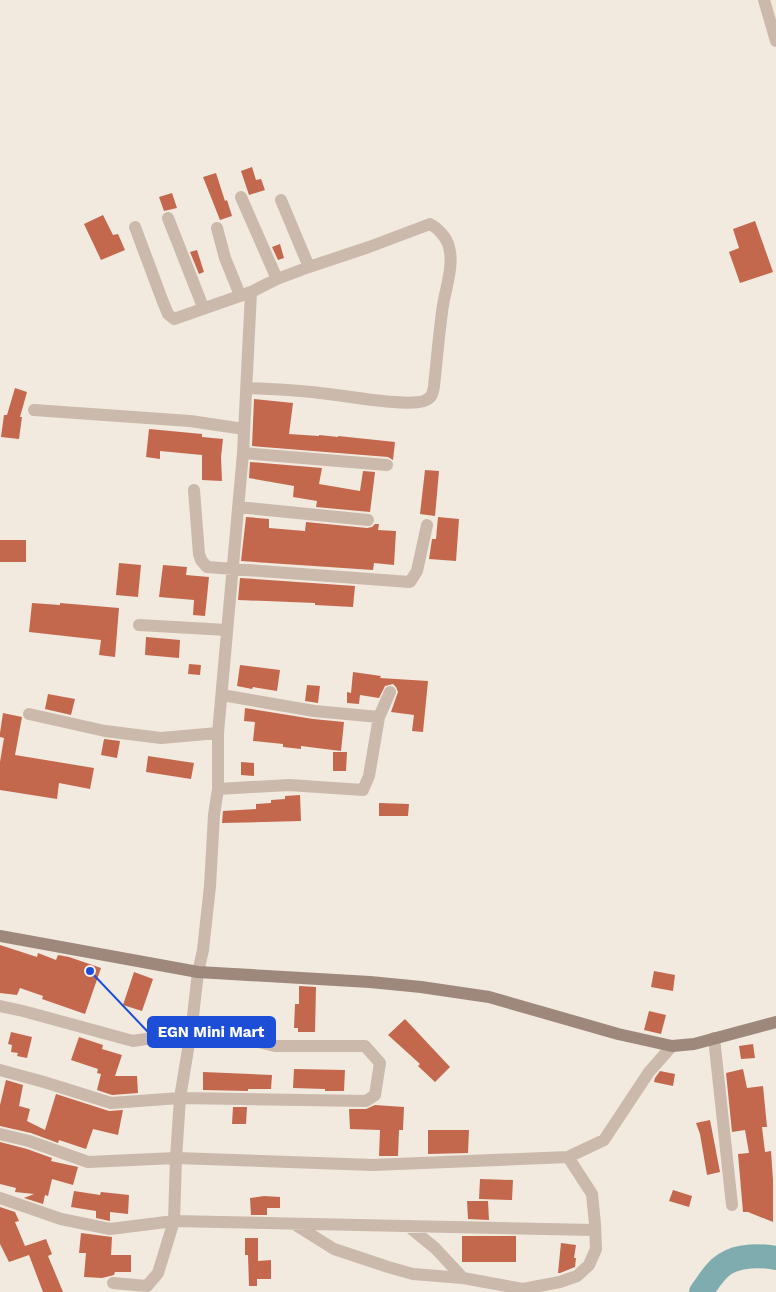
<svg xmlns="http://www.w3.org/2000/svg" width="776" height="1292" font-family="'Work Sans',sans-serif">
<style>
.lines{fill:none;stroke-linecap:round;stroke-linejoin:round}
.river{stroke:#7fadaf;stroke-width:24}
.building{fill:#c3684d}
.street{stroke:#cbb9ab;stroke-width:12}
.secondary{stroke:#9e887c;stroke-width:12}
.leader{fill:none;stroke:#1d4ed8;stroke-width:2}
.callout-dot{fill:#1d4ed8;stroke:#faf3ec;stroke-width:2}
.callout{fill:#1d4ed8;stroke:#1d4ed8;stroke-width:2}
.callout-label{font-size:15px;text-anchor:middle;font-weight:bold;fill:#fff}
</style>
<rect width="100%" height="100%" fill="#f2e9df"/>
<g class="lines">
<path class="river" d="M701,1292C708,1283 715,1270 725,1264C739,1255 760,1255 776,1258"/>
</g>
<path class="building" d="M252,167L256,180L261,179L265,190L249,195L241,171Z
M216,173L225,201L227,200L232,216L220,220L203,177Z
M172,193L177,208L164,211L159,197Z
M103,215L113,235L118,234L125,250L101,260L84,224Z
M755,221L773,272L740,283L729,252L739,248L733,229Z
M280,244L284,258L278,260L272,247Z
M197,250L204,272L199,274L190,252Z
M15,388L27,392L20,417H22L19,439L1,437L4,415H7Z
M254,399L293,403L289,434L319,436V435L338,437V436L395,442L393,460L388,457L252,446Z
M149,429L202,434V437L223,439L221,457L222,481L202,480V455L160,451V459L146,457Z
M250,462L322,468L319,484L360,491L363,471L375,472L370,512L316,507L317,501L293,497L294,486L249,478Z
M425,470L439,471L435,516L420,514Z
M246,517L269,519V528L305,531L306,522L367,528L372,527L375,524H379L378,530L396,531L394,565L374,563L373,570L241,561Z
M438,517L459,519L456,561L429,559L432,539H436Z
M0,540H26V562H0Z
M119,563L141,565L138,597L116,595Z
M163,565L187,567L186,575L209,577L205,616L193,615L194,600L159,597Z
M240,578L355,586L353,607L315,605V603L238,600Z
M32,603L60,605V603L119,608L115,657L99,655L101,640L29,632Z
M146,637L180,640L179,658L145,655Z
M189,664L201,665L200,675L188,674Z
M240,665L280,670L277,691L253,687L252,689L237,686Z
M353,672L381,676L380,678L428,681L423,732L412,731L414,715L391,712L398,692L396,687L393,684L385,686L379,698L360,695L359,704L347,703V692L351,693Z
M307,685L320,686L318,703L305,701Z
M48,694L75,699L71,715L45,709Z
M245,708L313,719L344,722L341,751L301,746V749L283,747V744L253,741L255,722L244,721Z
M3,713L22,717L15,755L94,768L90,789L59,783L57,799L0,790V762L4,738L0,737V733Z
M104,739L120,741L117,758L101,755Z
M333,752H347L346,771H333Z
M148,756L194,763L191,779L146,772Z
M241,762L254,763V776L241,775Z
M300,795L301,821L222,823L223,811L256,809V804L271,803V800L285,799V796Z
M379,803L409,804L408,816H379Z
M0,945L37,957L38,953L56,960L58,955L69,957L101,968L85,1014L42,999L43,996L20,988L17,995L0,993Z
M654,971L675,975L673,991L651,987Z
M134,972L153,979L142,1011L123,1005Z
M299,986L316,987L315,1032H298V1028H294L295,1004H299Z
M649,1011L666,1015L661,1034L644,1030Z
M405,1019L450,1067L435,1082L418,1066L420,1064L388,1035Z
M11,1032L32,1037L27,1058L17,1056L18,1053L11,1052L12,1045L8,1044Z
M79,1037L103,1045L102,1049L122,1055L115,1076H137L138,1093L112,1095L97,1090L101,1074L97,1073L98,1069L71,1060Z
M753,1044L755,1058L741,1059L739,1046Z
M294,1069L345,1070L344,1091H325V1089L293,1088Z
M743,1069L747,1088L763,1086L767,1127H762L765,1152L771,1151L773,1180V1222L748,1212H743L738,1154L749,1153L745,1130L732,1132L726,1073Z
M660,1071L675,1074L673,1086L654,1082L655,1078Z
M203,1072L272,1075L271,1089H248V1091L203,1090Z
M6,1080L23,1085L19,1106L30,1109L27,1121L45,1130L56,1094L109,1111L123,1110L118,1135L93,1129L86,1149L59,1140L58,1143L31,1133L0,1126V1105Z
M375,1105L404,1107L403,1130H399L398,1156H379L380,1130L350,1129L349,1109H366Z
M233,1107H247L246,1124H232Z
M710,1120L720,1172L707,1175L700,1134L696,1123Z
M428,1130H469L468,1153L428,1154Z
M0,1142L27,1149L52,1158L51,1161L78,1167L73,1185L52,1179L48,1196L45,1195L43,1204L24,1198L34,1194L15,1192L16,1188L0,1184Z
M480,1179L513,1180L512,1200L479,1199Z
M673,1190L692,1196L689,1207L669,1201Z
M74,1191L100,1195L101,1192L129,1195L128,1214L110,1212V1221L96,1218V1211L71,1207Z
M264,1196L280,1197V1208H267V1215H251L250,1198Z
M467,1201H488L489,1220L468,1219Z
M0,1207L15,1212L19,1221L15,1222L25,1246L46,1239L52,1254L48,1256L63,1292H43L29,1255L9,1262L0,1244Z
M81,1233L112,1237L111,1255H131V1272H115L114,1275L102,1278L84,1277L86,1253H79Z
M462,1236H516V1262H462Z
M245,1238H258V1261L271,1260V1279H257V1286H249L248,1255H245Z
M561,1243L576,1245L574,1258H576L575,1267L560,1273H558Z"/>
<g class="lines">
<path class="street" d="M764,0L776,41
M241,197L277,279
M281,200L309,267
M168,218L203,307
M135,227L163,302L168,314L174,319L251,292L277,279L309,267L369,247L430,224C438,228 447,238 449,247C454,265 446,287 443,305C439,332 437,359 434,386C433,393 432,398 424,401C403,407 344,395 320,393C296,390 271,389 247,388
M217,228L225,258L240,295
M34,410L190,421L244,429
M243,453L387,465
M194,490L199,554L201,560L207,567L410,582L417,571L427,525
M238,507L368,520
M139,625L227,630
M222,695L314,711L379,717L390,692
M29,714L105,731L161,738L218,733
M218,789L289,785L363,790L369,776L379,717
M0,1006L23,1011L133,1041L159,1037L192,1025L275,1046H365L380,1063L375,1095L366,1101L180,1098L111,1103L44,1082L0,1070
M714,1038L732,1205
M0,1134L29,1141L88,1162L176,1158L373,1165L568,1157
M0,1198L61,1219L110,1229L174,1221L595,1230
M294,1224L334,1249L388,1267L413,1274L463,1278
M408,1226L435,1248L463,1278L523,1289L560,1282L577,1276L589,1265L596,1249L595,1224L592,1194L568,1157L604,1140L649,1072L672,1046
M113,1283L147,1286L158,1273L174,1221L176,1158L180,1098L192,1025L198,972L203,950L210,886L214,815L218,789V733L243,453L251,292"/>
<path class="secondary" d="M0,936L198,972L370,982L421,987L489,997L618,1034L672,1046L694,1044L776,1022"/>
</g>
<path class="leader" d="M90 971L148 1032"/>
<circle class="callout-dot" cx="90" cy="971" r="5"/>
<rect class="callout" x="148" y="1017" width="127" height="30" rx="5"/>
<g class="callout-label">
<text x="211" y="1037">EGN Mini Mart</text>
</g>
</svg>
